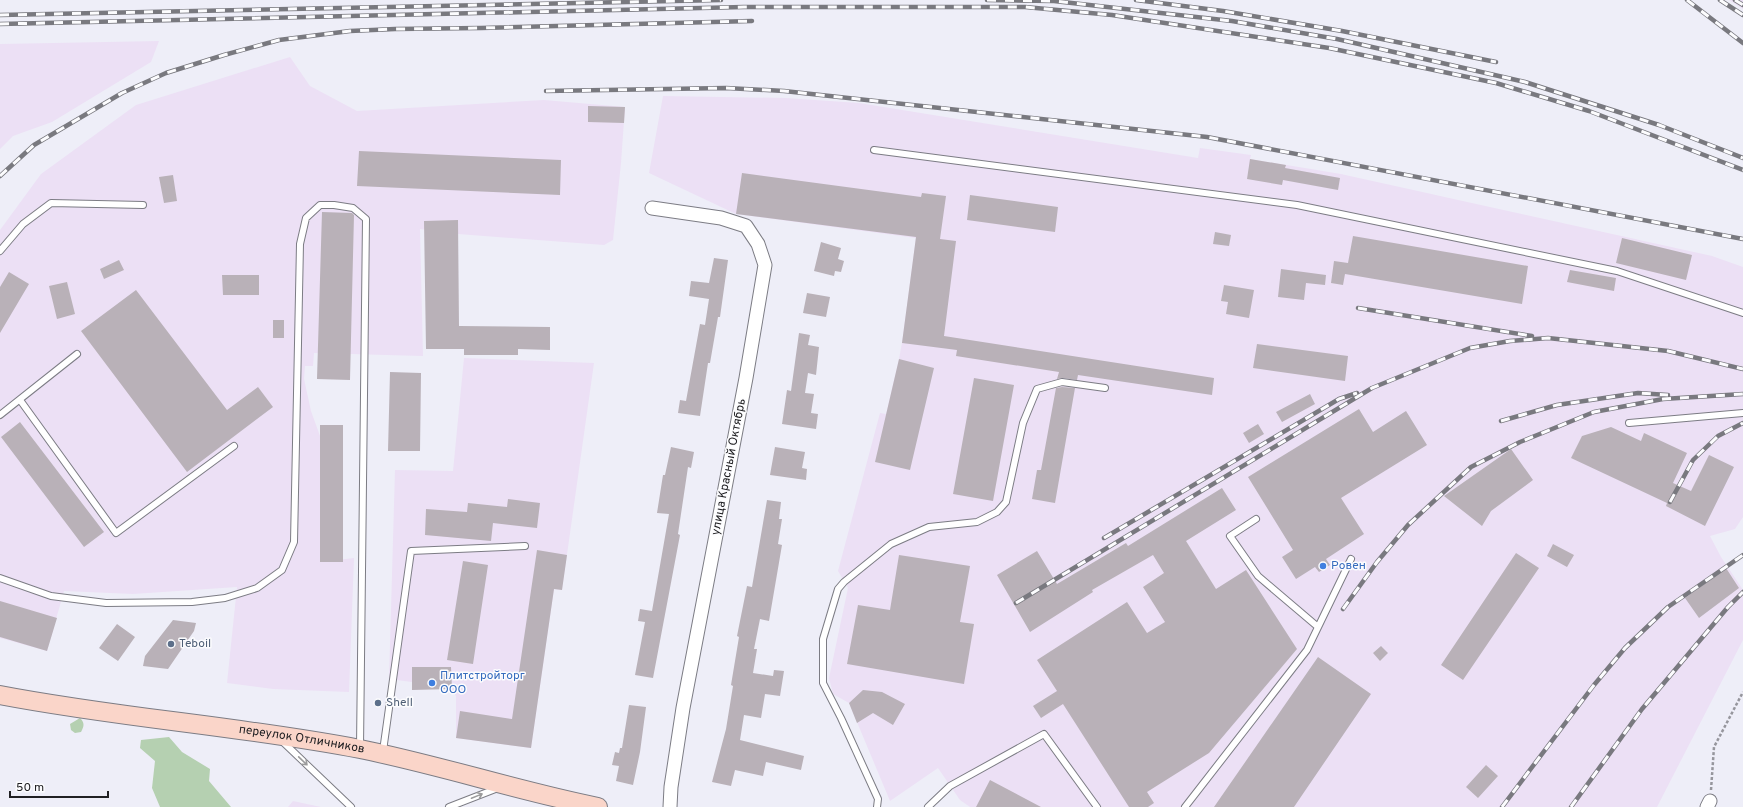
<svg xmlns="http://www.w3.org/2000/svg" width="1743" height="807" font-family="Overpass,sans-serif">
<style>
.industrial{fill:#ece0f5}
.green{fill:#b5d0b1}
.building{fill:#b9b1b8}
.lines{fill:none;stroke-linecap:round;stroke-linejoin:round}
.lane-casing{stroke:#7c7c84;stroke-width:8}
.street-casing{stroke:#7c7c84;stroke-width:15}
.secondary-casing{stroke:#7c7c84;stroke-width:20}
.path{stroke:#96969d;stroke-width:2.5;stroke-dasharray:3 2;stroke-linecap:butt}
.lane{stroke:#fff;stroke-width:6}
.street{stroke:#fff;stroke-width:13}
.secondary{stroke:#fad5c9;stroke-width:18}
.rail-casing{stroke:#79797f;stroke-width:4.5}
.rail{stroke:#fcfcfe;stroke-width:3;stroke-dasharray:9;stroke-linecap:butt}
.oneway{stroke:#9b9b9c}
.shop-dot{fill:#3f7fe0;stroke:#fcfcfe;stroke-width:1.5}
.service-dot{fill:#5c6f8a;stroke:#fcfcfe;stroke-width:1.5}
.labels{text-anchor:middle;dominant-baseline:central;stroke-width:3;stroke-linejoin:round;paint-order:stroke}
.street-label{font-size:12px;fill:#202023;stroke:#fcfcfe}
.shop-label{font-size:12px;fill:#366cbe;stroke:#fcfcfe;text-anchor:start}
.service-label{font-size:12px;fill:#4e5e75;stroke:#fcfcfe;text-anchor:start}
</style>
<rect width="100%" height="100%" fill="#eeeef8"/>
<path class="industrial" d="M1729,0H1743V9Z
M159,41L151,62L52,122L13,136L0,149V44Z
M290,57L310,86L357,111L544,100L625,107L621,163L613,240L604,245L458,234L420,229L423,356L314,353L313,366H305L304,379L311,411L320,436V562L354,558L349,692L273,689L227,683L237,587L133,594L64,591L47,651L0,638V230L41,174L136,105Z
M663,96L786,98L859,103L1198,158L1200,148L1251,155L1250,159L1341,174L1712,256L1743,267V517L1735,529L1710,536L1721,557L1743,590V640L1657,807H970L960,800L938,768L890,801L849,703L833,694L829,678L848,588L838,571L880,413L886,414L899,359L902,343L916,238L736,214L649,173Z
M464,358L594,363L562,590L554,589L531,748L456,738V696L450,687L389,679L395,470L453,471Z
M293,801L321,807H288Z"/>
<path class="green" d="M80,718C85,723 84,726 81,732L75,733L71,730L70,724Z
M169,737L182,752L210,769L209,781L231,807H160L152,788L155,761L140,748L141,740Z"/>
<path class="building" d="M588,106L625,107L624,123L588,122Z
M359,151L561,160L560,195L357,186Z
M1250,159L1286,165L1285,168L1340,178L1338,190L1283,180L1282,185L1247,179Z
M742,173L921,197L922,193L946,196L940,239L956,241L944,336L1214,378L1212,395L1078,375L1077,380L1063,378L1057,379L1059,372L956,356L957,350L902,343L916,237L736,214Z
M173,175L177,201L164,203L159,177Z
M970,195L1058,207L1055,232L967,220Z
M322,212L352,213L354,215L350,380L317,379Z
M458,220L459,326L550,327V350L518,349V355H464V349H426L424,221Z
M1215,232L1231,235L1229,246L1213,244Z
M1353,236L1528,266L1522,304L1345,274L1343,285L1331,283L1334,261L1348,263Z
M1622,238L1692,255L1686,280L1616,263Z
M821,242L841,248L838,259L844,261L841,272L835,271L834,276L814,271Z
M714,258L728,260L720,317H718L710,363H708L700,416L678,413L680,400L686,401L700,324L705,325L709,299L689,296L691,281L709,283Z
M119,260L124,270L104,279L100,269Z
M1281,269L1326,275L1325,285L1306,283L1304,300L1278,297Z
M1570,270L1616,278L1614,291L1567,282Z
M9,272L29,284L0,333V287Z
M222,275H259V295H223Z
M67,282L75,314L57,319L49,286Z
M1224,285L1254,290L1249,318L1226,314L1228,302L1221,301Z
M136,290L227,410L258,387L273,407L187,472L81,331Z
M807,293L830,297L826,317L803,313Z
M273,320H284V338H273Z
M799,333L810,335L808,345L819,347L816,375L808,373L805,393L814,394L811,413L818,414L816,429L782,424L787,390L791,391Z
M1257,344L1348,356L1345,381L1253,368Z
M899,359L934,368L910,470L875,462Z
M390,372L421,373L420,451H388Z
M974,378L1014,385L993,501L953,494Z
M1062,387L1075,388L1055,503L1032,499L1037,470H1041L1056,388Z
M1310,394L1315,404L1282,422L1276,412Z
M1359,409L1373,432L1406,411L1427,445L1341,498L1364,534L1326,559L1330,565L1319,572L1315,567L1296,579L1282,557L1293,550L1248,477Z
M20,422L104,532L84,547L1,437Z
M1258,424L1264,434L1249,443L1243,433Z
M320,425H343V562H320Z
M1611,427L1641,441L1644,433L1687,453L1673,483L1691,491L1709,455L1734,467L1705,526L1666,506L1667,503L1571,458L1582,436Z
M671,447L694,452L691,468L688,467L678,534L680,535L653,678L635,675L645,622L638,621L640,609L652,611L669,514L657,513L663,475H665Z
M775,447L805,452L802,468L807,469L806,480L770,475Z
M1511,449L1533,480L1491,511L1482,526L1444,496Z
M1222,488L1236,510L1186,541L1216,589L1246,570L1297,649L1209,753L1147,792L1154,803L1148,807H1129L1063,704L1041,718L1033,706L1057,691L1037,660L1127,602L1147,633L1165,622L1143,587L1164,573L1153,555L1092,590L1093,592L1030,632L997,575L1037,551L1057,584L1126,543L1128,546Z
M508,499L540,503L537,528L493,523L491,541L425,535L426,509L467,512L468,503L507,507Z
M767,500L781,502L779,519H782L778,544L782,545L769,621L760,619L754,649H757L753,673L773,676L774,670L784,671L780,696L765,694L761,718L744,715L740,740L804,756L801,770L766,762L763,776L735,770L731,786L712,782L726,729L733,686L731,685L739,637L737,636L747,586L752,587Z
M1553,544L1574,555L1567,567L1547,556Z
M537,550L567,555L562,590L554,589L531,748L456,738L460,711L512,719Z
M1516,553L1539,568L1463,680L1441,665Z
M899,555L970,566L960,622L974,624L964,684L847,664L858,605L890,610Z
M463,561L488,565L473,664L447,660Z
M1726,568L1739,588L1699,618L1685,598Z
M0,601L57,618L47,651L0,637Z
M173,620L196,623L194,631L168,669L143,666L145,656Z
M117,624L135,637L118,661L99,648Z
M1381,646L1388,653L1380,661L1373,653Z
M1318,657L1371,694L1294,807H1214Z
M412,667H451L452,689L412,690Z
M863,690L882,692L905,704L893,725L873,713L857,723L849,703Z
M629,705L646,707L640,752L633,785L616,781L619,766L612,765L615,752L619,753L620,748H622Z
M1486,765L1498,776L1478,798L1466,787Z
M990,780L1041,807H976Z"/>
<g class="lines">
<g class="lane-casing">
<path id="lane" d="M874,150L1297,205L1617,271L1743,313
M0,251L23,224L51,203L143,205
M20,400L116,533L234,446
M0,415L77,354
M1629,423L1743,413
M1256,519L1230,536L1258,576L1318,627
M0,578L51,596L106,603L192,602L225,598L257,588L282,570L294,542L300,244L306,218L320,205H334L353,208L366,219L360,747
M282,741L351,807
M383,751L411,551L525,546
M449,807L498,788
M877,807L878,799L841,718L823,683V639L838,589L844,582L891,544L929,527L977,522L997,512L1006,502L1023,423L1037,389L1062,382L1105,388
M928,807L950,786L1044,734L1097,807
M1185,807L1307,650L1351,559"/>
</g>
<g class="street-casing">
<path id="street" d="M652,208L721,218L746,226L758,244L765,265L746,378L683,708L671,787L670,807
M1707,807L1710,801"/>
</g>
<g class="secondary-casing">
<g id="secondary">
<path id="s1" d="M0,695C119,718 241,726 360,749C440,765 518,791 598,807"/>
</g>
</g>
<path class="path" d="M1711,790L1714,747L1743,692"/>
<use href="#lane" class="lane"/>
<use href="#street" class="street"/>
<use href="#secondary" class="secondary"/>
<g class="rail-casing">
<path id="rail" d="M987,0L1054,1L1232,21L1337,39L1525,82L1659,125L1743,158
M1136,0L1223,11L1342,31L1496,62
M1687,0L1743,43
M1720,0L1743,15
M1735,0L1743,5
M0,15L721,0
M0,24L744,7H1025L1112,15L1329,48L1496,83L1589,111L1743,170
M546,91L726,88L784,91L1207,137L1743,239
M0,176L34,145L122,93L166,73L224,55L279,40L350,31L395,29L481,28L752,21
M1358,308L1532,336
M1501,421L1557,405L1638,393L1668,395
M1670,502L1693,460L1718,436L1743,423
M1104,538L1339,399L1357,393
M1016,603L1372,388L1470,348L1510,341L1548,338L1668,351L1743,369
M1343,609L1377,562L1408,525L1471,467L1520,442L1594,412L1663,399L1743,394
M1502,807L1594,685L1625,648L1668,607L1743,555
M1571,807L1642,709L1728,607L1743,592"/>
</g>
<use href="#rail" class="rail"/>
</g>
<defs><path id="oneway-shaft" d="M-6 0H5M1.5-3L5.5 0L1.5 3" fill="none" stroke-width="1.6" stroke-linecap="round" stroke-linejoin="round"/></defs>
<g class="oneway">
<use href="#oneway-shaft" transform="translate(303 761) rotate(44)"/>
<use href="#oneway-shaft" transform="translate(477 796) rotate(-22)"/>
</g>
<g class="shop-dot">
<circle cx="1323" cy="566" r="4"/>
<circle cx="432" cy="683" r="4"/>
</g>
<g class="service-dot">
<circle cx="171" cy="644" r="4"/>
<circle cx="378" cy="703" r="4"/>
</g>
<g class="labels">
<g class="street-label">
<text transform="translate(729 467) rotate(-79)">улица Красный Октябрь</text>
<text stroke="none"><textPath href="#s1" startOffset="305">переулок Отличников</textPath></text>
</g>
<g class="shop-label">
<text x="1331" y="566">Ровен</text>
<text x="440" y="676">Плитстройторг<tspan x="440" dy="14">ООО</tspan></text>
</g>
<g class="service-label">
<text x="179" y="644">Teboil</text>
<text x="386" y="703">Shell</text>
</g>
</g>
<path d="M10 791v6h98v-6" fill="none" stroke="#202023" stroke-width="2"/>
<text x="16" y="791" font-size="12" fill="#202023" stroke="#fcfcfe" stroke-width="3" paint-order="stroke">50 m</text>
</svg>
